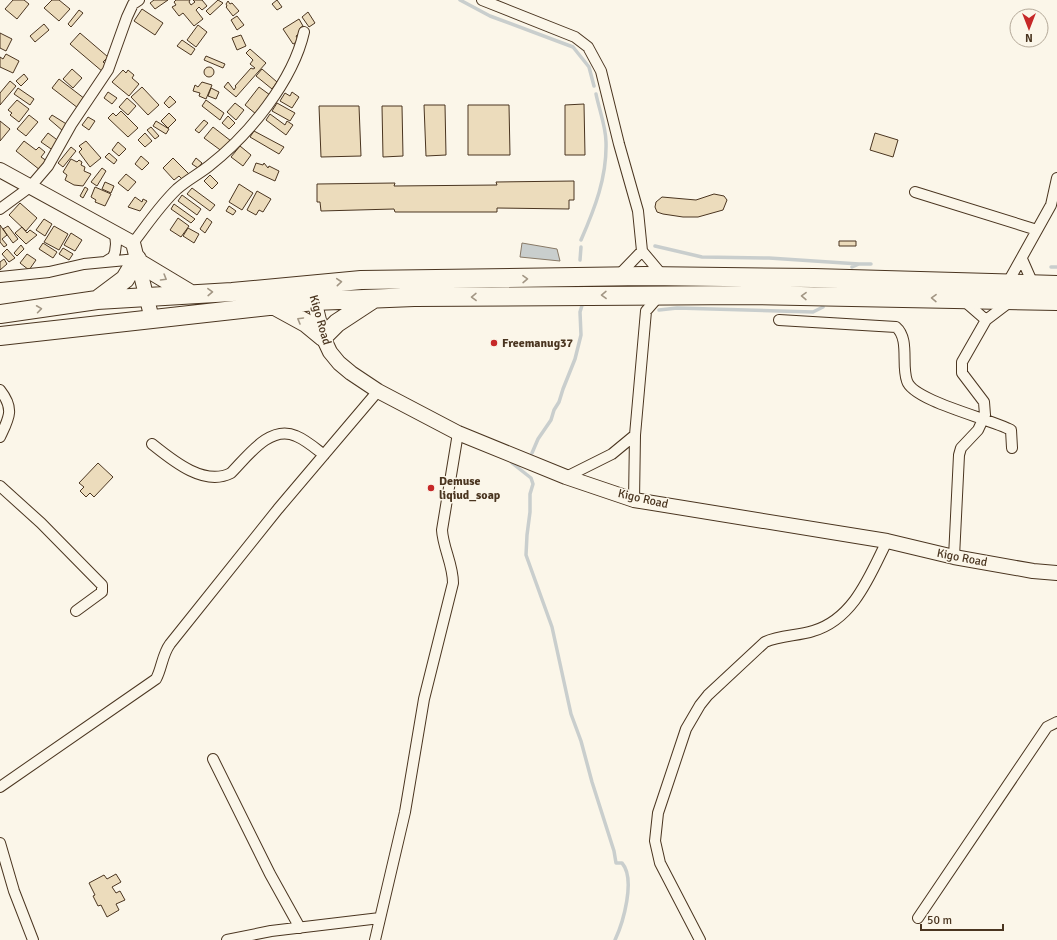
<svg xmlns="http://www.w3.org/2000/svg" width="1057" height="940" font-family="Signika,sans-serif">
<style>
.water{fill:#c9cecd;stroke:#887966}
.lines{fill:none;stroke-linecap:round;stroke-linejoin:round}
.stream{stroke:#c9cecd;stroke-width:3.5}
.building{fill:#ecdcbc;stroke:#4a3520}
.street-casing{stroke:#4a3520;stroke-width:12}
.secondary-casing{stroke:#4a3520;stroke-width:16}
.highway-casing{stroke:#4a3520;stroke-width:20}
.street{stroke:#fbf6e9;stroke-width:10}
.secondary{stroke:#fbf6e9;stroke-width:14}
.highway{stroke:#fbf6e9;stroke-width:18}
.oneway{stroke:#a29684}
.poi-dot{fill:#c62828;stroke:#fbf6e9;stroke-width:1.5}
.labels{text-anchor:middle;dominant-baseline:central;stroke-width:3;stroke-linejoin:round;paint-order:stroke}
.street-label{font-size:12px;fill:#4a3520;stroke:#fbf6e9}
.poi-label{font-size:12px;font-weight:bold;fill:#4a3520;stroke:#fbf6e9;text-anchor:start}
</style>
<rect width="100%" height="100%" fill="#fbf6e9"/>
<path class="water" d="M522,243L557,249L560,261L520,257Z"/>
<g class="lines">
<path class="stream" d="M460,0L490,16L573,47L589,67L594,86
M581,240C595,208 607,177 606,142C606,127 599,109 596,94
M655,246L702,257L769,258L859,264
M580,260L581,247
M852,267L859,264H871
M1051,267H1057
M659,310L677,308L813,312L823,307
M532,453L538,439L551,420L554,410L559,402L563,389L575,359L581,335L580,312L583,302
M513,459L512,463L531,478L533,484L530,494V512L527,535L526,555L552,627L571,714L581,741L592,782L614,851L616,863H622C636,879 623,923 615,940"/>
</g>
<path class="building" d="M13,0H24L29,4L17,19L5,9Z
M52,0H59L70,9L59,21L44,8Z
M154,0H168L155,9L150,3Z
M176,0H190L189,2L191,5L195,2L193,0H202L207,6L202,10L199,7L196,10L203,19L194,26L183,13L179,16L172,7L176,5L174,2Z
M218,0L223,3L210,15L206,11Z
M277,0L282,7L277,10L272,4Z
M228,1L230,4L232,3L239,11L233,16L226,7L227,6L226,4Z
M142,9L163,23L155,35L134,21Z
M79,10L83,13L71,27L68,24Z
M308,12L315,23L309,27L302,17Z
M237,16L244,25L237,30L231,20Z
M299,19L303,26L300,28L302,32L296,36L299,41L293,44L283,29Z
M44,24L49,30L35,42L30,36Z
M198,25L207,32L196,47L187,40Z
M0,33L12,39L6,51L0,48Z
M80,33L108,57L103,62L108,66L103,72L70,44Z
M241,35L246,46L237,50L232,38Z
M182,40L195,49L191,55L177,46Z
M250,49L266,63L236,97L224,87L228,82L234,90L236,87L235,86L251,68L253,69L255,68L250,64L253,60L246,53Z
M6,54L19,61L13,73L0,67V57L3,59Z
M206,56L225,64L223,68L204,60Z
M204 72a5 5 0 1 1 10 0a5 5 0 1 1-10 0Z
M72,69L82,78L73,88L63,79Z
M262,69L277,82L272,89L256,76Z
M123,70L126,73L128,70L134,75L132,78L139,84L129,96L112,82Z
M24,74L28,79L21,86L16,81Z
M59,79L85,99L78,108L52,88Z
M10,81L16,86L0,105V93Z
M202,82L212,85L206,99L199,96L200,93L193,91L195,85L198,87Z
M142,87L159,105L148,115L131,97Z
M259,87L270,95L256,114L245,105Z
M18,88L34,99L30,105L14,94Z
M211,88L219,92L216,99L208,96Z
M108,92L117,98L112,104L104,98Z
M292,92L299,97L292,108L280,101L285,93L290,96Z
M170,96L176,102L169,108L164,103Z
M127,98L136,106L128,115L119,107Z
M17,100L29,109L19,122L10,115L12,113L8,110Z
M206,100L224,113L220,120L202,106Z
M235,103L244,110L236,120L227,112Z
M277,103L295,113L290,121L272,111Z
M584,104L585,155H565V105Z
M424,105H445L446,155L426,156Z
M468,105H509L510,155H468Z
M319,106H359L361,156L321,157Z
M382,106H402L403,156L383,157Z
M121,111L138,128L128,137L108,118L113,113L116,116Z
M169,113L176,120L168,128L161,121Z
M270,114L285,125L287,121L293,125L286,135L266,120Z
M29,115L38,122L26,136L17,129Z
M52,115L68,125L63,131L49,119Z
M228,116L235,123L229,129L222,123Z
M88,117L95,121L89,130L82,125Z
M204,120L208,123L199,133L195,130Z
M0,121L10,129L0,141Z
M156,121L169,129L166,134L153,126Z
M151,127L159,136L155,139L147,130Z
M213,127L231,141L223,152L204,138Z
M254,131L284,147L279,154L250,137Z
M48,133L60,142L54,151L41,142Z
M145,133L152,141L145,147L138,140Z
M875,133L898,140L893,157L870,150Z
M24,141L36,150L39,147L45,152L41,157L47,161L40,170L16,151Z
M86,141L101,158L90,167L79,152L82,149L79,146Z
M118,142L126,149L119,156L112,150Z
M240,146L251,155L243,166L231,157Z
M71,147L76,151L63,167L58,163Z
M109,153L117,160L114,164L105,157Z
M141,156L149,163L142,170L135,164Z
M173,158L190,175L184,181L179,176L174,180L163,168Z
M196,158L202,163L198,168L192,164Z
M71,159L77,162L79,160L82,162L81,165L85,167L84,171L91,174L83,186L74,185L65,180L67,175L63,172Z
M256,163L263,165L264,163L268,168L269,166L279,171L275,181L253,171Z
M102,168L106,171L97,186L91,182Z
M126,174L136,182L128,191L118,183Z
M210,175L218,183L212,189L204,181Z
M574,181V200H569V209L497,208V212H395L394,209L321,211L320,202H317V184L395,183L394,186L497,185L496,182Z
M105,182L114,186L111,193L102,189Z
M239,184L253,193L242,210L229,202Z
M85,187L88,189L83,198L80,196Z
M95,187L111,194L105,206L95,202L96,200L91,197Z
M192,188L215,205L210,211L187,194Z
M257,191L271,199L263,212L259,210L256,215L247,210Z
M714,194L724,196L727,200L723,210L698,217H683L663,214L657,212L655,207L656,202L662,197L696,200Z
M182,195L201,209L197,215L178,201Z
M135,197L142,202L143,199L147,201L140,211L128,207Z
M20,203L37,218L26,231L9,215Z
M174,204L195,219L191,223L171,209Z
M229,206L236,211L233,215L226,211Z
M178,218L189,226L181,237L170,230Z
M207,218L212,222L205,233L200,229Z
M44,219L52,224L45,236L36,230Z
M0,225L7,235L2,239L7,245L4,247L0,242Z
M8,226L18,239L13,243L3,229Z
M54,226L68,234L59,250L44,242Z
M22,227L27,233L30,230L37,235L26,244L15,233Z
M188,228L199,234L194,243L183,236Z
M71,233L82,240L75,251L64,245Z
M839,241H856V246H839Z
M43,243L57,252L53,258L39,249Z
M21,245L24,249L17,256L14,253Z
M63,248L73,254L69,260L59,254Z
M7,249L15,258L9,262L2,254Z
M27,254L36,260L29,270L20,263Z
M4,259L7,264L0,270V262Z
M98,463L113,477L94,497L90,493L86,497L80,491L84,487L79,483Z
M116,874L121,882L112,887L116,893L120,891L125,900L116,904L119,910L107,917L101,905L98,906L93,896L95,895L89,883L104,875L107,879Z"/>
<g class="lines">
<g class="street-casing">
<path id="street" d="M482,0L575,37L588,47L601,71L619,144L638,211L642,251L663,276
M915,192L1037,230
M0,209L30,187L48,166L71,125L108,70L127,17L133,4L139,0
M133,243C147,225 160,205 177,189C187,180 199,174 209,166C249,135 293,81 304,32
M1022,259L1033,284
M105,262L137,259
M0,277L49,272L84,264L105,262L113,257L115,252L116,244L115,233
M617,277L642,251
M1007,284L1051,205L1057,178
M963,300L986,320
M779,320L896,327C910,339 901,365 907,381C913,401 991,419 1011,430L1012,448
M0,390C15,409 9,418 0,437
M152,444C172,460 204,487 231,473C247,457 270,424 296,436C306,440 315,448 324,455
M566,477L612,454L635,435
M0,486L41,523L102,585V592L76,611
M634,500L635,435L646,311L660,295
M954,557L959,455L961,448L978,430L985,415L984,402L962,373V362L986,320L1011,301
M213,759L270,874L300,928
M0,787L156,679C162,668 162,655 170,644L278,509L378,391
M0,843L14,891L33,940
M918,918L1047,727L1057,722
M227,940L271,931L380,918
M375,940L405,812L424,699L453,583C453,564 443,548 442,530L458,433
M700,940L660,863L655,841L658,813L686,729L700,705L708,695L765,642C780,635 798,636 813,631C854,619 870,575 887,541"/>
</g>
<g class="secondary-casing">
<path id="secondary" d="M0,170L133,243L152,319
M312,291L323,337L330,352L339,363L351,373L378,391L458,433L566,477L634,500L887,541L954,557L1033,571L1057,573"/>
</g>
<g class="highway-casing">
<path id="highway" d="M139,263L189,293
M97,300L125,279L137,259
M275,306L306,323L323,337L337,323L372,300
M0,314L97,300L232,292L361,280L645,276L814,278L1057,285
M0,336L314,301L414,297L751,295L1057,301"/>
</g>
<use href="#street" class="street"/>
<use href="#secondary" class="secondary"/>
<use href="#highway" class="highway"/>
</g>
<defs><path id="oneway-chevron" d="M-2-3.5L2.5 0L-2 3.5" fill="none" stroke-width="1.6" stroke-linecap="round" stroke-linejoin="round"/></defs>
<g class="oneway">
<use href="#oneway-chevron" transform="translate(164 278) rotate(31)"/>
<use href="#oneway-chevron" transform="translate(525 279) rotate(-1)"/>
<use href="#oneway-chevron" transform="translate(339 282) rotate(-5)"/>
<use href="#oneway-chevron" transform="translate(210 292) rotate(-2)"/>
<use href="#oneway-chevron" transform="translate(604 295) rotate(179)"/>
<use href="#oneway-chevron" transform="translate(804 296) rotate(-179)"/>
<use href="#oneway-chevron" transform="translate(474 297) rotate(179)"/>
<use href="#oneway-chevron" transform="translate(934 298) rotate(-179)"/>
<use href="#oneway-chevron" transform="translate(39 309) rotate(-8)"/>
<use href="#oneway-chevron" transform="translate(300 320) rotate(-150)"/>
</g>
<g class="poi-dot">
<circle cx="494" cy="343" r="4"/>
<circle cx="431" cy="488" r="4"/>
</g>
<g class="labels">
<g class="street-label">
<text transform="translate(320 320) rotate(74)">Kigo Road</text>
<text transform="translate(643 499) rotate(13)">Kigo Road</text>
<text transform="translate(962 558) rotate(11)">Kigo Road</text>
</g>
<g class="poi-label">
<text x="502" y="343">Freemanug37</text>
<text x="439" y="481">Demuse<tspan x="439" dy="14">liqiud_soap</tspan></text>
</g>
</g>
<g transform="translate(1029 28) rotate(180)"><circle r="19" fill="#fbf6e9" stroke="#b4a999"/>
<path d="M0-3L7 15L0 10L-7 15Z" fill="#c62828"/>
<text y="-6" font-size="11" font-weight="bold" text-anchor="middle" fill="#4a3520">N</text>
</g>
<path d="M921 924v6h82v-6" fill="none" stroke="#4a3520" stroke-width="2"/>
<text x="927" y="924" font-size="12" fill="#4a3520" stroke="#fbf6e9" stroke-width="3" paint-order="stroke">50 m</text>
</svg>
